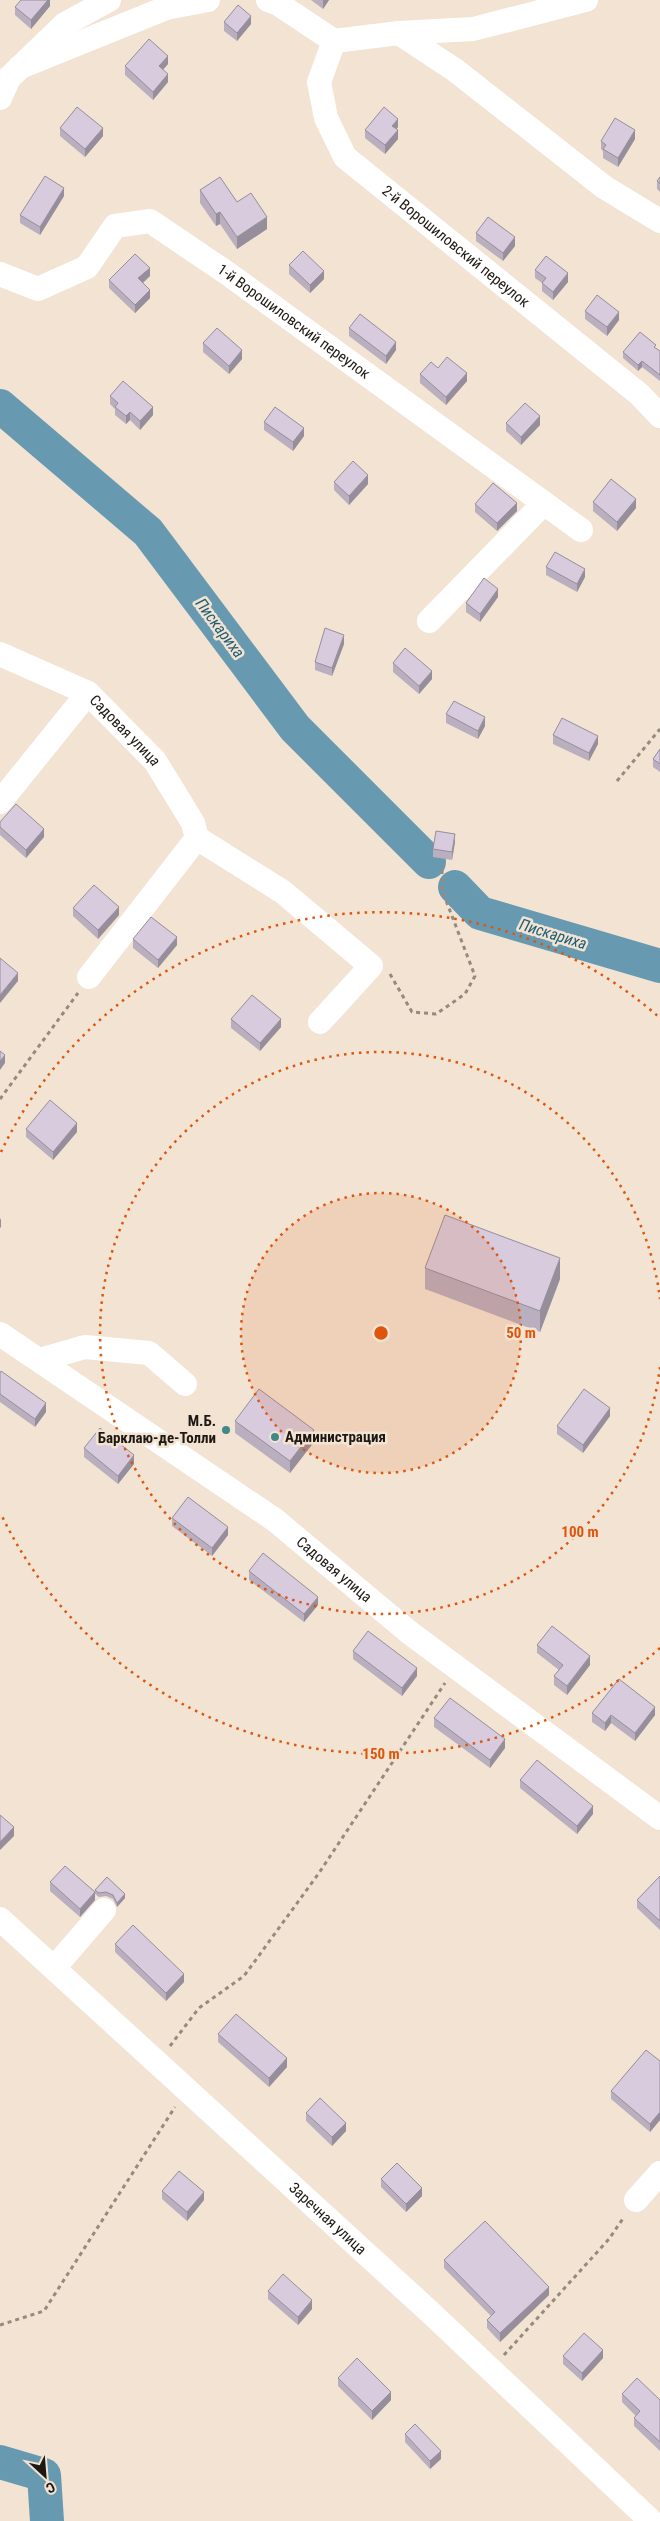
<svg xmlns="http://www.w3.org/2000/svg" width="660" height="2521" font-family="'Roboto Condensed',sans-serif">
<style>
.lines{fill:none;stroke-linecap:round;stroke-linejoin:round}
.river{stroke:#679ab0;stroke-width:34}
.path{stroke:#958a7e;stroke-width:3;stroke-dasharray:4 4;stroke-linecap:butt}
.minor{stroke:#fff;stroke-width:24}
.wall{fill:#b9afbe}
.shaded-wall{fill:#968e9b}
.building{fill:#d7cbdd;stroke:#968e9b}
.ring{fill:none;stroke:#de560c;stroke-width:2.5;stroke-dasharray:2.5 5}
.poi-dot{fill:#418987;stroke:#f2e3d2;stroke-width:2}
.labels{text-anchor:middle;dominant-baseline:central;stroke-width:5;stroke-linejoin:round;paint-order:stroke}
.street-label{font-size:15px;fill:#1e1813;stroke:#f2e3d2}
.poi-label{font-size:15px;font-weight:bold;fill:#1e1813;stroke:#f2e3d2;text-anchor:end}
.water-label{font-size:16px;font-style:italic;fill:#1c5d74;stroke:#f2e3d2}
.centre{fill:#de560c;stroke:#f2e3d2;stroke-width:2.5}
.ring-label{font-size:15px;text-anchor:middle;font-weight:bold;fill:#de560c;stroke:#f2e3d2;stroke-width:5;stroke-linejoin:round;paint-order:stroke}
</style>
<rect width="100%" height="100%" fill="#f2e3d2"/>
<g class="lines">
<path class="river" d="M0,406L148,532L295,728L429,862
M455,887L480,913L660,966
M0,2462L44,2475L47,2521"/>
<path class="path" d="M617,781L660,729
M390,974L412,1012L436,1014L465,994L475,976L442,890V865
M0,1099L78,993
M170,2046L199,2008L244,1976L319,1873L445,1683
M0,2325L44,2311L175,2107
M504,2355L609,2239L624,2217"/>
<g class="minor">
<path d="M268,0L277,3L334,41L399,33L455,70L604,187L660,221"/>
<path d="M399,33L473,29L586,0"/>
<path id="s1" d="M334,41L319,82L326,118L345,157L639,394L660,416"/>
<path d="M20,67L166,8L208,0"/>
<path d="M0,98L9,78L65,24L109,0"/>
<path id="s2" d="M0,274L38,289L87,267L115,226L150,221L227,273L581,530"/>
<path d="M429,621L544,503"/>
<path id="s3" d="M0,654L88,693L155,761L193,823L197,838L283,892L371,966L320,1022"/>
<path d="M0,802L88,693"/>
<path d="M89,977L197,838"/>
<path id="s4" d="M0,1334L275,1520L410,1633L660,1818"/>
<path d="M39,1360L85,1347L149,1353L185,1384"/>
<path id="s5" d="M0,1919L432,2314L651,2521"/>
<path d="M54,1968L104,1910"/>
<path d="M636,2200L660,2173"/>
</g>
</g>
<path class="wall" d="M50,0V6L31,29L15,15V7Z
M311,0H329L323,9Z
M224,22L251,24L237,41L224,31Z
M168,64L163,70L168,82L153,100L125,75V66Z
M398,127L396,129L398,139L385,154L365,138V130Z
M60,128L103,136L85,157L60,136Z
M635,139L618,167L603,158V151L601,149V141Z
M660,177V192L657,189V181Z
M200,190L237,202L267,229L237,249L220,224L216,226L200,203Z
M64,196L40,235L20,223V215Z
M476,233L515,246L503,261L476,241Z
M289,265L324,279L310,293L289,274Z
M535,270L568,282L553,300L542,291V283L535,278Z
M150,276L143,283L150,298L135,313L109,288V280Z
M585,311L619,320L607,336L585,319Z
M349,328L396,350L386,364L349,336Z
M203,343L242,359L229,374L203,352Z
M656,348L660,351V381L642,367L638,371L623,358V352Z
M438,368L467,381L446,405L420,383V374Z
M110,396L153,415L140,430L130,420L126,424L115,415V409L110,404Z
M264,422L304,436L293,451L264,430Z
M506,423L540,425L521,445L506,431Z
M334,482L368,484L349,505L334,490Z
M593,502L636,508L617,531L593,511Z
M475,504L517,511L497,531L475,512Z
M546,567L585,577L577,592L546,575Z
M498,597L480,622L466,612V603Z
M344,644L332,676L315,670V662Z
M393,663L432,679L419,694L393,672Z
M446,714L485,726L478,739L446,723Z
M553,735L598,744L589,761L553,744Z
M660,749V772L653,767V759Z
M0,822L44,837L26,858L0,835Z
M455,842L452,860L433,857V849Z
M73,908L119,915L98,939L73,916Z
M133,939L177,945L158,968L133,948Z
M231,1019L281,1027L260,1051L231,1028Z
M26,1129L77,1132L53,1160L26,1137Z
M425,1268L560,1279L540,1332L425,1289Z
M0,1373L46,1412L35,1427L0,1402Z
M610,1416L583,1453L557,1434V1426Z
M235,1421L314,1442L290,1473L235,1433Z
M84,1448L134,1464L118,1484L84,1457Z
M172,1518L228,1535L212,1556L172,1526Z
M249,1571L318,1605L304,1622L249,1580Z
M537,1645L590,1665L567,1695L554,1685V1676L559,1670L537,1653Z
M353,1651L417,1676L402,1696L353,1659Z
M592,1713L655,1715L635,1741L611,1723L605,1731L592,1722Z
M434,1718L505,1748L490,1768L434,1727Z
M520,1780L593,1814L577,1834L520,1788Z
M660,1876V1930L637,1908V1900Z
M107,1877L125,1898L117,1907L113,1899L106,1896L99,1897L95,1894V1890Z
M50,1882L95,1900L80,1917L50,1891Z
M115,1944L184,1982L166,2001L115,1952Z
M218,2034L287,2067L269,2087L218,2042Z
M660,2061V2120L650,2132L611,2099V2091Z
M306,2113L346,2131L332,2146L306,2121Z
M381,2179L422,2196L406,2212L381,2187Z
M162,2191L204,2200L187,2221L162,2199Z
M444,2260L549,2295L500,2342L487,2328V2320L491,2316L444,2268Z
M268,2291L312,2309L298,2325L268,2299Z
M563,2356L603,2358L582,2381L563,2364Z
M338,2378L391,2400L372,2420L338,2386Z
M622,2394L660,2400V2451L634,2426V2418L636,2416L622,2402Z
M405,2434L441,2459L430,2469L405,2442Z"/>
<path class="shaded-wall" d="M48,0H50V6L31,29V20Z
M323,0H329L323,9Z
M251,16V24L237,41V33Z
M168,56V64L159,74V66Z
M168,74V82L153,100V92Z
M398,119V127L392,134V126Z
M103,128V136L85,157V149Z
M398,130V139L385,154V145Z
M635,130V139L618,167V158Z
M64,188V196L40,235V227Z
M220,212V224L216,226V214Z
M267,217V229L237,249V237Z
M515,237V246L503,261V253Z
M150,268V276L138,287V278Z
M324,271V279L310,293V285Z
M568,273V282L553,300V292Z
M150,290V298L135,313V305Z
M619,312V320L607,336V327Z
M396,342V350L386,364V356Z
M242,350V359L229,374V366Z
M642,361V367L638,371V365Z
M467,373V381L446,405V397Z
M153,407V415L140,430V421Z
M130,412V420L126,424V416Z
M540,416V425L521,445V437Z
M304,428V436L293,451V442Z
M368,475V484L349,505V496Z
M636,499V508L617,531V522Z
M517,503V511L497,531V523Z
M585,569V577L577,592V584Z
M498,589V597L480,622V614Z
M344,635V644L332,676V668Z
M432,671V679L419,694V686Z
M485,717V726L478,739V731Z
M598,736V744L589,761V753Z
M44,829V837L26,858V850Z
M455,834V842L452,860V852Z
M119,907V915L98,939V930Z
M177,937V945L158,968V960Z
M18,973V981L0,1003V995Z
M281,1019V1027L260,1051V1043Z
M5,1055V1063L0,1070V1061Z
M77,1123V1132L53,1160V1152Z
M1,1218V1227L0,1228V1220Z
M560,1258V1279L540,1332V1311Z
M46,1403V1412L35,1427V1419Z
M610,1408V1416L583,1453V1445Z
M314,1430V1442L290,1473V1461Z
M134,1455V1464L118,1484V1476Z
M228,1527V1535L212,1556V1548Z
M318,1597V1605L304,1622V1614Z
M590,1656V1665L567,1695V1686Z
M417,1668V1676L402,1696V1688Z
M655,1707V1715L635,1741V1733Z
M611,1715V1723L605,1731V1723Z
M505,1739V1748L490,1768V1760Z
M593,1806V1814L577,1834V1826Z
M14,1827V1836L0,1850V1842Z
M95,1892V1900L80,1917V1909Z
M125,1894V1898L117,1907V1903Z
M184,1974V1982L166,2001V1993Z
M287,2058V2067L269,2087V2078Z
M660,2112V2120L650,2132V2124Z
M346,2123V2131L332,2146V2137Z
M422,2188V2196L406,2212V2204Z
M204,2192V2200L187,2221V2212Z
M549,2287V2295L500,2342V2333Z
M312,2300V2309L298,2325V2317Z
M603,2350V2358L582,2381V2373Z
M391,2392V2400L372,2420V2411Z
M441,2451V2459L430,2469V2461Z"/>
<path class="building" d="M21,0H48L31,20L15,7Z
M238,5L251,16L237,33L224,22Z
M149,39L168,56L159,66L168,74L153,92L125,66Z
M77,107L103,128L85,149L60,128Z
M384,107L398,119L392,126L398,130L385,145L365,130Z
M615,118L635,130L618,158L603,149L606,145L601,141Z
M45,176L64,188L40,227L20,215Z
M220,177L237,202L251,193L267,217L237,237L220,212L216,214L200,190Z
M660,177V183L657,181Z
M488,217L515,237L503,253L476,233Z
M303,251L324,271L310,285L289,265Z
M135,254L150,268L138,278L150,290L135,305L109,280Z
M546,256L568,273L553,292L542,283L546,278L535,270Z
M597,295L619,312L607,327L585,311Z
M360,314L396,342L386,356L349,328Z
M217,328L242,350L229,366L203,343Z
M640,332L656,345L654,347L660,351V375L642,361L638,365L623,352Z
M447,357L467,373L446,397L420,374L431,362L438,368Z
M123,381L153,407L140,421L130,412L126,416L115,407L118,403L110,396Z
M525,403L540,416L521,437L506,423Z
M275,407L304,428L293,442L264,422Z
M353,461L368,475L349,496L334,482Z
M611,479L636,499L617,522L593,502Z
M493,483L517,503L497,523L475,504Z
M555,552L585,569L577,584L546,567Z
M484,578L498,589L480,614L466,603Z
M325,628L344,635L332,668L315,662Z
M405,648L432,671L419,686L393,663Z
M454,701L485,717L478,731L446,714Z
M562,718L598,736L589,753L553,735Z
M660,749V764L653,759Z
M16,804L44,829L26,850L0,827V822Z
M436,831L455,834L452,852L433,849Z
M94,885L119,907L98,930L73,908Z
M151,917L177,937L158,960L133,939Z
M0,958L18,973L0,995Z
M252,995L281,1019L260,1043L231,1019Z
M0,1051L5,1055L0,1061Z
M50,1100L77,1123L53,1152L26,1129Z
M445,1215L560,1258L540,1311L425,1268Z
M1,1371L46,1403L35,1419L0,1394V1373Z
M259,1389L314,1430L290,1461L235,1421Z
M584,1389L610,1408L583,1445L557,1426Z
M100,1428L134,1455L118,1476L84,1448Z
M188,1497L228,1527L212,1548L172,1518Z
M263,1553L318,1597L304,1614L249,1571Z
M552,1626L590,1656L567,1686L554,1676L563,1665L537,1645Z
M368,1631L417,1668L402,1688L353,1651Z
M619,1679L655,1707L635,1733L611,1715L605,1723L592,1713Z
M450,1698L505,1739L490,1760L434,1718Z
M537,1760L593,1806L577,1826L520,1780Z
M0,1815L14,1827L0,1842Z
M65,1866L95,1892L80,1909L50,1882Z
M660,1876V1921L637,1900Z
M107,1877L125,1894L117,1903L113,1895L106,1892L99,1893L95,1890Z
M133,1925L184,1974L166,1993L115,1944Z
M236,2014L287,2058L269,2078L218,2034Z
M646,2050L660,2061V2112L650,2124L611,2091Z
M320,2098L346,2123L332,2137L306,2113Z
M397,2163L422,2188L406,2204L381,2179Z
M179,2171L204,2192L187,2212L162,2191Z
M485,2221L549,2287L500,2333L487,2320L495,2312L444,2260Z
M283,2274L312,2300L298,2317L268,2291Z
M584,2333L603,2350L582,2373L563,2356Z
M357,2358L391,2392L372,2411L338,2378Z
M637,2378L660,2400V2442L634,2418L640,2411L622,2394Z
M415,2424L441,2451L430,2461L405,2434Z"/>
<circle cx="381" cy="1333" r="140" fill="#de560c" fill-opacity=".12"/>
<g class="ring">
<circle cx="381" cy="1333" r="140"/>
<path d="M660 1367A281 281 0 1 1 660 1299"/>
<path d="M660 1648A421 421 0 0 1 1 1514M1 1152A421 421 0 0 1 660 1018"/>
</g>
<g class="poi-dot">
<circle cx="226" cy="1430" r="5"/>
<circle cx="275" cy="1437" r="5"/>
</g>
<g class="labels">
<g class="street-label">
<text stroke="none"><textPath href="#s1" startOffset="266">2-й Ворошиловский переулок</textPath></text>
<text stroke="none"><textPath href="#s2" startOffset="355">1-й Ворошиловский переулок</textPath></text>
<text stroke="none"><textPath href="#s3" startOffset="149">Садовая улица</textPath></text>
<text stroke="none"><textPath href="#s4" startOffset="409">Садовая улица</textPath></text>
<text stroke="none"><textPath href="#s5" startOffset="444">Заречная улица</textPath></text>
</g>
<g class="poi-label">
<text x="216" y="1421">М.Б.<tspan x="216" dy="17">Барклаю-де-Толли</tspan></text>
<text x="285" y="1437" text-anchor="start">Администрация</text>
</g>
<g class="water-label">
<text transform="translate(220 628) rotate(53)">Пискариха</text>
<text transform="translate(553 934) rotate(17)">Пискариха</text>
</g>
</g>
<circle cx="381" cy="1333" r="8" class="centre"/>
<g class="ring-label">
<text x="521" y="1338">50 m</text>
<text x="580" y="1537">100 m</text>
<text x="381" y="1759">150 m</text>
</g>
<g transform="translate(45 2476) rotate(154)" stroke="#f2e3d2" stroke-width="4" paint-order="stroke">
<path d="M0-4L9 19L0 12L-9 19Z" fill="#1e1813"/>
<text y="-8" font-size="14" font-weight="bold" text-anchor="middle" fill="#1e1813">С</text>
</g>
</svg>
